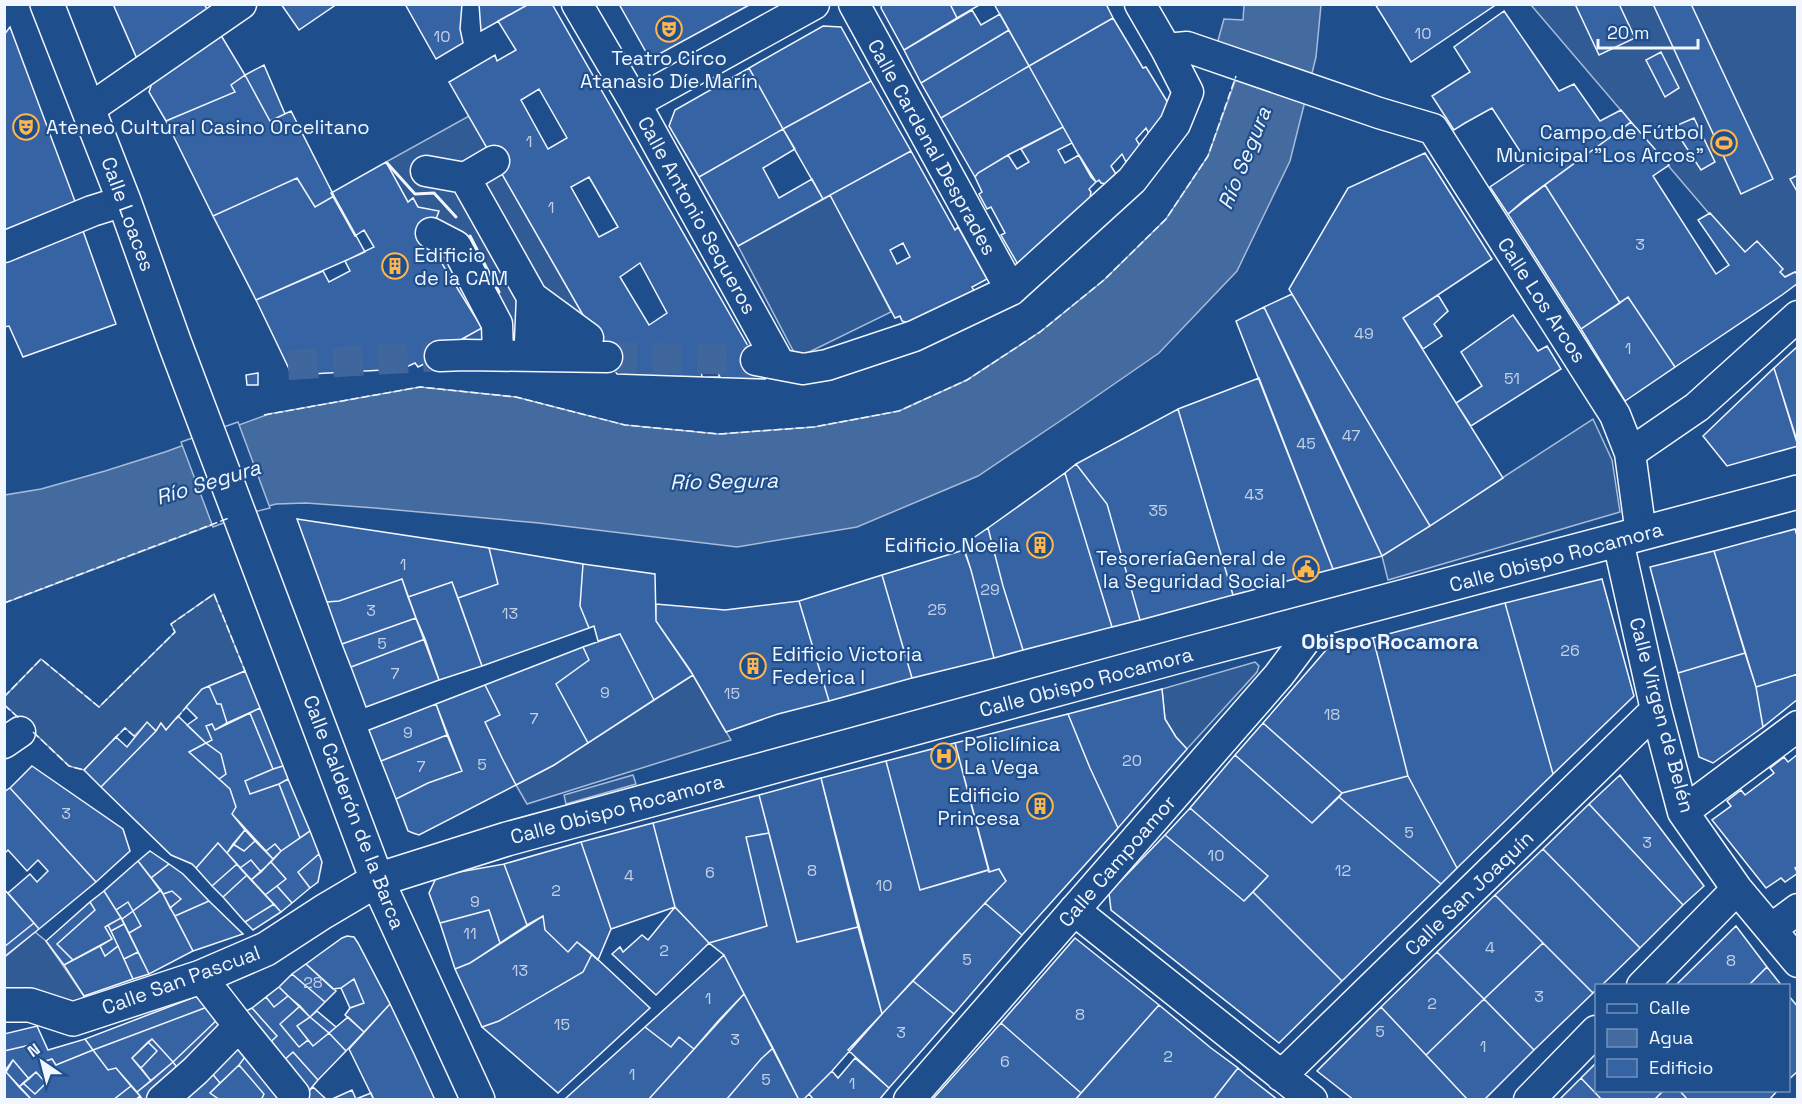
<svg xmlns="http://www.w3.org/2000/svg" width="1802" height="1104" font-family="'Space Grotesk',sans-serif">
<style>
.built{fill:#305b95;stroke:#a8bbd7;stroke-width:1.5}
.water{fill:#446ba0;stroke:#a8bbd7;stroke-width:1.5}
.pier{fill:#1f4e8c;stroke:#a8bbd7;stroke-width:1.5}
.building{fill:#3563a3;stroke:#f2f6ff;stroke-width:1.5;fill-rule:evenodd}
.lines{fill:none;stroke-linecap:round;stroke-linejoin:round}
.street-tunnel{stroke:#3f679d;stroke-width:30;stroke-dasharray:30 15;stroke-linecap:butt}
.street-casing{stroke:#f2f6ff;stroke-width:33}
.secondary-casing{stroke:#f2f6ff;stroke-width:36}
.street{stroke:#1f4e8c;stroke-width:30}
.secondary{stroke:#1f4e8c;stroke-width:33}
.fence{stroke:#f2f6ff;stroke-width:1.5;stroke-dasharray:8 3;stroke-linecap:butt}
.wall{stroke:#f2f6ff;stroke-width:3}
.labels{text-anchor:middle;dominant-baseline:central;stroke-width:4.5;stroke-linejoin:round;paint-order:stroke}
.number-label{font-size:16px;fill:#c3d1e8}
.poi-label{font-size:20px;fill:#f2f6ff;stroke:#1f4e8c;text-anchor:start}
.street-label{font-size:20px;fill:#f2f6ff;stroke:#1f4e8c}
.water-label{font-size:21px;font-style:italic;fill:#f2f6ff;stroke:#1f4e8c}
.neighbourhood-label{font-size:21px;font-weight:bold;fill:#f2f6ff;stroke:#1f4e8c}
</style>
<rect width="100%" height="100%" fill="#1f4e8c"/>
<path class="built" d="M1531,5H1797V275L1795,272L1785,277L1745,252L1718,224Z
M469,116L607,357L463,345L466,336L428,241L418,207L413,198L408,202L386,162Z
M831,195L891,312L797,358L738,246Z
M1593,419L1612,460L1620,512L1388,580L1382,556Z
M214,594L245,671L202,689L166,730L161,723L156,731L147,723L134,736L125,728L84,770L69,766L5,705L4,697L41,659L99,707L175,632L171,624Z
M1255,662L1259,666L1257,672L1187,749L1176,737L1165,719L1162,689Z
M693,675L731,740L527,804L516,785L554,765Z
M633,775L636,784L566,804L564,795Z
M35,932L46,941L84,996L73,1019L5,1005V957Z"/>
<path class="water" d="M1244,5H1321L1316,57L1290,161L1237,271L1159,353L1078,409L978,476L857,527L737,547L539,523L375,508L306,503L276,504L249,511L5,603V495L41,489L105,471L165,452L269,414L420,387L516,397L625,425L719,434L814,427L899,411L967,380L1040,332L1104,280L1166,219L1208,156L1243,59L1217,44L1224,19L1243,20Z"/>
<path class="pier" d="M238,422L270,508L250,513L213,527L181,442Z"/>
<path class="building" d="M113,4H204L209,12L138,61Z
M281,4H337L299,30Z
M405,4H462L460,29L463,43L436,59Z
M479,4H529L481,31Z
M529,4H552L756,360L765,379L617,374L449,82L495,55L497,61L516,50L498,21ZM539,89L567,138L548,149L521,100ZM589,177L618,227L599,237L571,187ZM640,263L667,313L649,325L620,277Z
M619,4H751L650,59Z
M882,4H950L957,18L904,50L881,8Z
M950,4H981L957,18Z
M994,4H1106L1113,18L1029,66Z
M1375,4H1497L1411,62Z
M1575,4H1619L1635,38L1599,55Z
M1653,4H1691L1773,179L1741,194Z
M972,10L981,25L1000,14L1009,30L921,83L904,50Z
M1504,11L1559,91L1574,84L1600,121L1621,110L1631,122L1524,200L1508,214L1490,187L1527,162L1492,108L1465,123L1454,130L1432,96L1470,72L1454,47Z
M1113,18L1143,68L1146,67L1173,111L1150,136L1146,128L1136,139L1140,146L1126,162L1122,154L1111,166L1116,174L1107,184L1101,183L1099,180L1096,182L1091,177L1029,66Z
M823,26L841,27L871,81L783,129L749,68Z
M10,27L76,204L4,235V35Z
M1009,30L1029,66L941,118L921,83Z
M219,32L245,75L231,85L235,92L166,121L149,92L155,74Z
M1661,52L1679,88L1665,97L1646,60Z
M264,65L285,114L270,121L245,75Z
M1029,66L1063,127L1008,155L978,173L975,177L941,118Z
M749,68L783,129L699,177L669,126L675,110Z
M245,75L270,121L291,111L334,196L315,207L297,178L213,216L166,121L235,92L231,85Z
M871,81L911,151L823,199L783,129Z
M1694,118L1715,162L1701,170L1673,127Z
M1631,122L1669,165L1653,176L1716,274L1729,265L1698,220L1710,213L1745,252L1757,241L1783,269L1780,272L1785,277L1795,272L1798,275V283L1782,295L1675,367L1628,297L1620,303L1545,185Z
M1063,127L1072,143L1058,150L1065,163L1079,155L1096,182L1089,189L1091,192L1089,203L1020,268L1001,235L1005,233L991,207L987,209L979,194L982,192L975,177L978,173L1008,155L1017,169L1029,162L1021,149Z
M783,129L795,149L763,168L779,198L812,179L823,199L738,246L699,177Z
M911,151L955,230L958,227L987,279L972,287L976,294L912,324L902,321L900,316L895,318L830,195ZM903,243L910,257L897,264L890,250Z
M1425,153L1492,259L1403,318L1503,478L1430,526L1289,289L1348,188Z
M386,162L408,202L413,198L418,207L439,211L428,241L482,328L462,339L463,345L418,367L415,363L402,369L292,375L256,300L323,271L329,282L350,271L345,261L374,247L364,230L355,236L331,193Z
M1798,175V193L1790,179Z
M297,178L315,207L334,196L365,252L256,300L213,216Z
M1545,185L1620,303L1581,329L1508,214Z
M82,228L116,324L23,357L9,326L4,327V256Z
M1292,294L1430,526L1382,556L1264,307Z
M1438,295L1448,311L1434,324L1442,336L1423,349L1403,318Z
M1628,297L1675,367L1625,401L1581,329Z
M1264,307L1307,396L1382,556L1333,569L1236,321Z
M1513,315L1538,351L1547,346L1561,369L1471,426L1456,403L1482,386L1461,352Z
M1798,346V444L1774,368Z
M711,360L720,377H702L700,361Z
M1774,368L1798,446L1727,466L1703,436Z
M258,373V385H247L246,375Z
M1259,378L1333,569L1233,595L1178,409Z
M1178,409L1233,595L1140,620L1107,504L1076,464Z
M1076,464L1107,504L1140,620L1112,627L1065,473Z
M1065,473L1112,627L1023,650L1003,586L988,528Z
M297,519L489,548L498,584L458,598L452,582L408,597L402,579L339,601L327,602Z
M988,528L1003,586L1023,650L994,658L971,570L963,545Z
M1795,529L1798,539V674L1756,687L1714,551Z
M489,548L583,564L580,606L589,628L482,666L458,598L498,584Z
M964,550L971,570L994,658L912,678L882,575Z
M1714,551L1745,653L1678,673L1650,567Z
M583,564L655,574L656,621L693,675L654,700L620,634L598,641L594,626L589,628L580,606Z
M882,575L912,678L829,701L799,601Z
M402,579L416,618L342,644L327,602L339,601Z
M1602,579L1634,696L1553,774L1505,603Z
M452,582L482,666L439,680L408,597Z
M799,601L829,701L778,714L726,732L690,670L656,621V604L725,610Z
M1505,603L1553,774L1457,868L1408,776L1373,638Z
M416,618L425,639L351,667L342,644Z
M620,634L654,700L588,743L556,684L589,660L583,647Z
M1373,638L1408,776L1342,793L1263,723L1327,649Z
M425,639L439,680L366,707L351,667Z
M583,647L589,660L556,684L588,743L554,765L516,785L502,758L485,722L500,715L485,685Z
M1745,653L1756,687L1763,727L1713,763L1699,757L1678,673Z
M245,671L260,708L227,723L221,704H217L209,686Z
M1798,674V699L1763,727L1756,687Z
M485,685L500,715L485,722L502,758L516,785L419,835L413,833L408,831L396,799L428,783L462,771L436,704Z
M209,686L217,704H221L227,723L215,730L212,724L206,726L212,740L206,743L187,725L197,718L186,707L202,689Z
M1162,689L1165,719L1176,737L1187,749L1118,828L1090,768L1068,714Z
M436,704L447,735L381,761L369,730Z
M260,708L283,766L273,769L250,713Z
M250,713L273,769L245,781L250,794L279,784L300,838L281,851L275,844L266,851L232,814L236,807L230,789L219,779L226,774L221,754L206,743L212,740L206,726L212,724L215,730Z
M1068,714L1090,768L1118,828L1022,935L985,903L1006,881L999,869L989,872L955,743Z
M178,716L206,743L189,752L230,789L236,807L232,814L245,830L227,853L218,843L196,868L192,864L171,855L101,787L156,731L161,723L166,730Z
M147,722L156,731L101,787L84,770L116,737L127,747Z
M1263,723L1342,793L1312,823L1235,755Z
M447,735L462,771L428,783L396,799L381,761Z
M206,743L221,754L226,774L219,779L189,752Z
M955,743L989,870L920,890L886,761Z
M1798,754V866L1795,868L1798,873L1785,882L1781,878L1766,888L1712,820L1731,806L1727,801L1741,790L1745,795L1774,773L1770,768L1784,757L1788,762Z
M1235,755L1312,823L1339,797L1441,884L1342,981L1253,892L1268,876L1190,808Z
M886,761L920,890L988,870L989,872L999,869L1006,881L953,937L882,1014L821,778Z
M32,766L123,829L130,851L96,882L10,788Z
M283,766L288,779L279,784L250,794L245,781L273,769Z
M1620,775L1704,886L1683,905L1589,804Z
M1408,776L1457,868L1441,884L1339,797L1342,793Z
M821,778L858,927L797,942L759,795Z
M288,779L310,831L300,838L279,784Z
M10,788L96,882L39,929L8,893L30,874L37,882L48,871L38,860L27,871L8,850L4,854V792Z
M759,795L769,833L746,837L767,926L709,943L675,907L653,823Z
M1589,804L1683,905L1640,948L1543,849Z
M1190,808L1268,876L1244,901L1165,835Z
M653,823L675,907L611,929L581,842Z
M245,830L255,841L244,851L233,844Z
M310,831L319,854L298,872L310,888L292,903L277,886L286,879L271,862L281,851Z
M769,833L797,942L858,927L882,1014L832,1071L803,1100H799L724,955L709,943L767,926L746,837Z
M1165,835L1244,901L1253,892L1342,981L1279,1043L1111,910L1109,893Z
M255,841L273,859L261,872L251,860L240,868L227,853L233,844L244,851Z
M581,842L611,929L598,960L577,942L568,952L545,930L543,916L527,925L504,864Z
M218,843L237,864L212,886L196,868Z
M275,844L281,851L273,859L266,851Z
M1543,849L1640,948L1601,986H1596V990L1593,993L1495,895Z
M150,851L169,864L151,878L138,861Z
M319,854L322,862L318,882L310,888L298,872Z
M251,860L261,872L251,880L240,868Z
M138,861L161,890L133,911L128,902L116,910L104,891Z
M271,862L286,879L265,895L251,880Z
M169,864L183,874L209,901L175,916L170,908L181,899L172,891L163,894L151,878Z
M237,864L247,875L223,897L212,886Z
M504,864L527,925L500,943L489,910L440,923L429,893L437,876Z
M247,875L274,904L245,922L223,897Z
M277,886L292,903L281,912L265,895Z
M4,889L34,923L4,947Z
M161,890L193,951L149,974L129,933L141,926L133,911Z
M104,891L121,918L105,927L112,939L73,960L57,944L95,910L90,902Z
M172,891L181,899L170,908L163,894Z
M1495,895L1543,943L1484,999L1437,952Z
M209,901L243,934L193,951L175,916Z
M90,902L95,910L57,944L73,960L64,965L46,941Z
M128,902L133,911L122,919L116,910Z
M985,903L1022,935L954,1014L913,981Z
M274,904L281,912L253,930L245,922Z
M675,907L709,943L656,995L612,954L620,947L623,952L642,935L648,940Z
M489,910L500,943L470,963L455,969L440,923Z
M133,911L141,926L129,933L122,919Z
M543,916L545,930L568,952L577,942L592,954L583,972L499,1021L482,1027L455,969L470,963Z
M121,918L124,924L111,931L108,925Z
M34,923L39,929L4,957V947Z
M124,924L138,952L124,959L111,931Z
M108,925L118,946L105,956L100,946L112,939L105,927Z
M1736,926L1767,967L1748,986H1679L1677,984Z
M347,936L354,937L358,943L390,1004L364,1032L345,1015L350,1008L364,1003L354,979L341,988L333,989L306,964L342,938Z
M1075,938L1159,1005L1081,1093L1001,1023Z
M1543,943L1593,993L1534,1050L1484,999Z
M100,946L105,956L118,946L133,979L84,996L64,965Z
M138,952L149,974L133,979L124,959Z
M1437,952L1484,999L1426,1055L1381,1007Z
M592,954L650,1008L558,1093L482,1027L499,1021L583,972Z
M724,955L744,994L719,1020L694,1049L679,1037L671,1047L645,1027Z
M306,964L336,991L325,1002L292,974Z
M1767,967L1782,986H1748Z
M292,974L325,1002L310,1017L279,987Z
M354,979L364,1003L350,1008L341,988Z
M913,981L954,1014L889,1088L848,1050Z
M279,987L288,996L274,1007L266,997Z
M744,994L773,1048L761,1059L726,1100H648Z
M200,995L210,1006L93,1050L85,1039Z
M1788,995L1798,1007V1071L1788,1080Z
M288,996L300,1006L280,1024L299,1047L308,1040L313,1046L329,1033L346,1051L318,1080L293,1052L281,1063L266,1046L277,1036L252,1008L266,997L274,1007Z
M1484,999L1534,1050L1484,1100H1468L1426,1055Z
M390,1004L414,1054L435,1100H374L349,1049Z
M1159,1005L1211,1048L1238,1068L1213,1100H1075Z
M210,1006L219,1018L173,1062L152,1039L132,1058L151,1081L137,1092L116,1068L108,1070L93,1050Z
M300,1006L310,1017L297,1026L308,1040L299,1047L280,1024Z
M1381,1007L1426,1055L1468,1100H1354L1317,1071Z
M252,1008L277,1036L266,1046L246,1011Z
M317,1011L336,1027L329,1033L310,1017Z
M310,1017L329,1033L313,1046L297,1026Z
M348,1017L364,1032L346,1051L329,1033Z
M219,1018L227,1027L179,1070L173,1062Z
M1001,1023L1081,1093L1075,1100H932Z
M37,1026L48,1050L85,1039L93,1050L56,1065L52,1059L42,1062L34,1044L4,1051V1034Z
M645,1027L671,1047L679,1037L694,1049L648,1100H568L566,1098Z
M152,1039L173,1062L151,1081L141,1068L157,1051L148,1042Z
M237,1040L248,1053L239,1065L220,1083L210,1071Z
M148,1042L157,1051L141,1068L132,1058Z
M34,1044L42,1062L52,1059L56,1065L93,1050L108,1070L116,1068L131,1086L113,1100H32L19,1087L23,1083L35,1094L46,1083L36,1072L29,1079L13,1060L4,1072V1051Z
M773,1048L799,1100H726L761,1059Z
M293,1052L318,1080L307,1093L281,1063Z
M248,1053L276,1085L277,1100H261L264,1094L239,1065Z
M855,1058L889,1088L879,1100H814L809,1094L832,1071L838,1078Z
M13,1060L29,1079L19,1087L6,1072Z
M173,1062L179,1070L147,1100H143L137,1092Z
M1596,1063V1090H1664L1654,1100H1602L1581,1078Z
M239,1065L264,1094L261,1100H220L210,1093Z
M1238,1068L1246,1075L1278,1100H1213Z
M210,1071L220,1083L210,1093L220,1100H189L182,1094Z
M4,1072H6L32,1100H4Z
M36,1072L46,1083L35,1094L23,1083Z
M1581,1078L1602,1100H1559Z
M131,1086L140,1096L135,1100H113Z
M313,1087L327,1100H303L307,1093Z
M352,1090L356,1099L371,1093L374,1100H330Z
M1664,1090H1679L1688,1100H1654Z
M1679,1090H1778L1769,1100H1688Z"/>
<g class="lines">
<path class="street-tunnel" d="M607,357L756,360
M288,365L440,356"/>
<g class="street-casing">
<path id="street" d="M577,4L635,103L779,363
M854,4L1011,290
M1166,49L1187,47L1379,113L1433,129L1615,415L1630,453L1641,534
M635,103L814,4
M89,109L241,4
M494,161L465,178L532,297L588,338
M426,171L465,178
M431,233L456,246L497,324L498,355
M4,247L92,211L124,201
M532,297L530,342L563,340
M440,356L465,355L607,357
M756,360L803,369L827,365L914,336L1011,290L1132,180L1175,124L1188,92L1166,49L1140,4
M1630,453L1697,407L1798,316
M1618,541L1656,710L1683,812L1737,889L1798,962
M4,743L20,732
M1683,812L1798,726
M1074,910L1312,1100
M1771,929L1798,909
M1642,986L1737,889
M239,1026L294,1094L292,1100
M1281,1076L1656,710
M162,1100L195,1071L239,1026L201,977
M909,1100L1279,675L1321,619
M1529,1100L1596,1031"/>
</g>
<g class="secondary-casing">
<path id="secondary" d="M47,4L124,201L175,344L377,880L478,1100
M4,1005H30L73,1019L201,977L266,949L323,912L377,880L507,839L1183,655L1798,492"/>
</g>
<use href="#street" class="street"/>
<use href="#secondary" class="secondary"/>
<path class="fence" d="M264,415L420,387L516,397L625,425L719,434L814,427L899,411L967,380L1040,332L1104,280L1166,219L1208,156L1236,76
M4,603L229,518
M4,697L41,659L99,707L175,632L171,624L214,594L245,671L243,672
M4,705L20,719
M176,719L187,706
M33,732L69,766L84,770L86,768
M113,740L125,728L134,736L137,734"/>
<path class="wall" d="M387,163L415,194L434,193L456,217
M470,236L499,292"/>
</g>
<defs>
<g id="theatre-ring" transform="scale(1.35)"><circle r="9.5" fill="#1f4e8c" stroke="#ffb74d" stroke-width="1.5"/><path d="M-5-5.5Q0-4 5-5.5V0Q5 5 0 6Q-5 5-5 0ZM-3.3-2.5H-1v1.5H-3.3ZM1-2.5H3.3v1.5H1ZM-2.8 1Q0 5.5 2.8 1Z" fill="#ffb74d"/></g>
<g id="stadium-ring" transform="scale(1.35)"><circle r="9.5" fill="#1f4e8c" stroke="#ffb74d" stroke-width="1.5"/><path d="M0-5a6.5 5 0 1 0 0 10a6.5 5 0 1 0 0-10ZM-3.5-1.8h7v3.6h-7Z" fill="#ffb74d"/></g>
<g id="building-ring" transform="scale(1.35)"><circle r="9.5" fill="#1f4e8c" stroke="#ffb74d" stroke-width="1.5"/><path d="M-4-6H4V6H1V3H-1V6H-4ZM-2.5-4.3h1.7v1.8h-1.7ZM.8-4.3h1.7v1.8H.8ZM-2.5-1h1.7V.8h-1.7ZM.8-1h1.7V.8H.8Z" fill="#ffb74d"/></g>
<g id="civic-ring" transform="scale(1.35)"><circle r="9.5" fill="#1f4e8c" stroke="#ffb74d" stroke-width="1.5"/><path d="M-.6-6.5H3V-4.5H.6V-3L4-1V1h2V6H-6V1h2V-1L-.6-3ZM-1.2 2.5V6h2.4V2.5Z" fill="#ffb74d"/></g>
<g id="hospital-ring" transform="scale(1.35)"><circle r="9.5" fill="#1f4e8c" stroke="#ffb74d" stroke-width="1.5"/><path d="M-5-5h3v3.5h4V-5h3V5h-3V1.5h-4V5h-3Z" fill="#ffb74d"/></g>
</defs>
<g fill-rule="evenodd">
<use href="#theatre-ring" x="669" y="29"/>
<use href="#theatre-ring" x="26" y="127"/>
<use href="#stadium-ring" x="1724" y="143"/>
<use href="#building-ring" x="395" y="266"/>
<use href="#building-ring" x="1040" y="545"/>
<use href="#civic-ring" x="1306" y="569"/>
<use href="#building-ring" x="753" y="666"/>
<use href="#hospital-ring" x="944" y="756"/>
<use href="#building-ring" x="1040" y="806"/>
</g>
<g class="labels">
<g class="number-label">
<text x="1423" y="33">10</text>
<text x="442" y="36">10</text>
<text x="529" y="141">1</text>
<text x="551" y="207">1</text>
<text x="1640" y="244">3</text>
<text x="1364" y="333">49</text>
<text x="1628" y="348">1</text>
<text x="1512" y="378">51</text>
<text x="1351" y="435">47</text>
<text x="1306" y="443">45</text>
<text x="1254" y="494">43</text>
<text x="1158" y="510">35</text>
<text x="403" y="564">1</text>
<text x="990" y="589">29</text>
<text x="937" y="609">25</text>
<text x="371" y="610">3</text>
<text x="510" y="613">13</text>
<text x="382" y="643">5</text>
<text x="1570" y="650">26</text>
<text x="395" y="673">7</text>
<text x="605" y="692">9</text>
<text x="732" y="693">15</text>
<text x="1332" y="714">18</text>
<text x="534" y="718">7</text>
<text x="408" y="732">9</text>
<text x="1132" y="760">20</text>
<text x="482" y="764">5</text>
<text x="421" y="766">7</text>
<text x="66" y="813">3</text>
<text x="1409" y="832">5</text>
<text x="1647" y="842">3</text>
<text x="1216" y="855">10</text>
<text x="812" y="870">8</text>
<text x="1343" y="870">12</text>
<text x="710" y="872">6</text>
<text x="629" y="875">4</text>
<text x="884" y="885">10</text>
<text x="556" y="890">2</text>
<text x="475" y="901">9</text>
<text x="470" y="933">11</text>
<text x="1490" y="947">4</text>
<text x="664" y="950">2</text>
<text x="967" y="959">5</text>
<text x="1731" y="960">8</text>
<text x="520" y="970">13</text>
<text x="313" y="982">28</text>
<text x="1539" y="996">3</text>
<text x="708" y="998">1</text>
<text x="1432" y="1003">2</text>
<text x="1080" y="1014">8</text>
<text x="562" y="1024">15</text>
<text x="1380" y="1031">5</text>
<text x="901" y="1032">3</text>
<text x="735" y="1039">3</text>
<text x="1483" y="1046">1</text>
<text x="1168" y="1056">2</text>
<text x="1005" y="1061">6</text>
<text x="632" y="1074">1</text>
<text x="766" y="1079">5</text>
<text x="852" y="1083">1</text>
</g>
<g class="poi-label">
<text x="669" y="58" text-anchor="middle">Teatro Circo<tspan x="669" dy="23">Atanasio Díe Marín</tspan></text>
<text x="46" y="127">Ateneo Cultural Casino Orcelitano</text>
<text x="1704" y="132" text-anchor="end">Campo de Fútbol<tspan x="1704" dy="23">Municipal "Los Arcos"</tspan></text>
<text x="414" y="255">Edificio<tspan x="414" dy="23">de la CAM</tspan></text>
<text x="1020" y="545" text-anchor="end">Edificio Noelia</text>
<text x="1286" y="558" text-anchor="end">TesoreríaGeneral de<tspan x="1286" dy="23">la Seguridad Social</tspan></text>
<text x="772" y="654">Edificio Victoria<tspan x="772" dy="23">Federica I</tspan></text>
<text x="964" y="744">Policlínica<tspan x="964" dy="23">La Vega</tspan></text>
<text x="1020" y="795" text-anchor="end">Edificio<tspan x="1020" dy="23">Princesa</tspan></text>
</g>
<g class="street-label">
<text transform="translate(932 147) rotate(61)">Calle Cardenal Desprades</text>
<text transform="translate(128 214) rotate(70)">Calle Loaces</text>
<text transform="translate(697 215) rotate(61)">Calle Antonio Sequeros</text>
<text transform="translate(1542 300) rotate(57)">Calle Los Arcos</text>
<text transform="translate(1556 557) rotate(-15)">Calle Obispo Rocamora</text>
<text transform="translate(1086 682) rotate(-15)">Calle Obispo Rocamora</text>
<text transform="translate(1662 715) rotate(75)">Calle Virgen de Belén</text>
<text transform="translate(617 809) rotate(-15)">Calle Obispo Rocamora</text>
<text transform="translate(354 812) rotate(69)">Calle Calderón de la Barca</text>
<text transform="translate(1117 861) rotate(-49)">Calle Campoamor</text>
<text transform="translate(1469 893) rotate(-44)">Calle San Joaquín</text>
<text transform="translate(181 980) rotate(-20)">Calle San Pascual</text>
</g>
<g class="water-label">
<text transform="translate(1244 158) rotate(-68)">Río Segura</text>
<text transform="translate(724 481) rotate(-1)">Río Segura</text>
<text transform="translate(208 482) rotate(-17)">Río Segura</text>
</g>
<g class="neighbourhood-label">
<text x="1390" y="641">Obispo Rocamora</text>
</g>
</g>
<rect width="1802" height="1104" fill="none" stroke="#f2f6ff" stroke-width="12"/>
<rect x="1595" y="984" width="195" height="108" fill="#1f4e8c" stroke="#7391ba" stroke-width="1.5"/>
<rect x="1607" y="1004" width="30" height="9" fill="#1f4e8c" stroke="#7391ba" stroke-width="1.5"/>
<text x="1649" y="1014" font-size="18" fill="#f2f6ff">Calle</text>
<rect x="1607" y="1029" width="30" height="18" fill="#446ba0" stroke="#7391ba" stroke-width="1.5"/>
<text x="1649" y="1044" font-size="18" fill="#f2f6ff">Agua</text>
<rect x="1607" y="1059" width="30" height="18" fill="#3563a3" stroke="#7391ba" stroke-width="1.5"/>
<text x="1649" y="1074" font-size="18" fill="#f2f6ff">Edificio</text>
<g transform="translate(42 1062) rotate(325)" stroke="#1f4e8c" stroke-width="4.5" paint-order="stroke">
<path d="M0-4.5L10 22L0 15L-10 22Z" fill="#f2f6ff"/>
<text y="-9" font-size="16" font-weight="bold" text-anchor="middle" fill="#f2f6ff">N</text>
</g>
<path d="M1598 39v9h100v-9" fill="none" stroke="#f2f6ff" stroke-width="3"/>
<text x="1607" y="39" font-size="18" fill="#f2f6ff" stroke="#1f4e8c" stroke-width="4.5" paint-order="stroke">20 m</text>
</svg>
